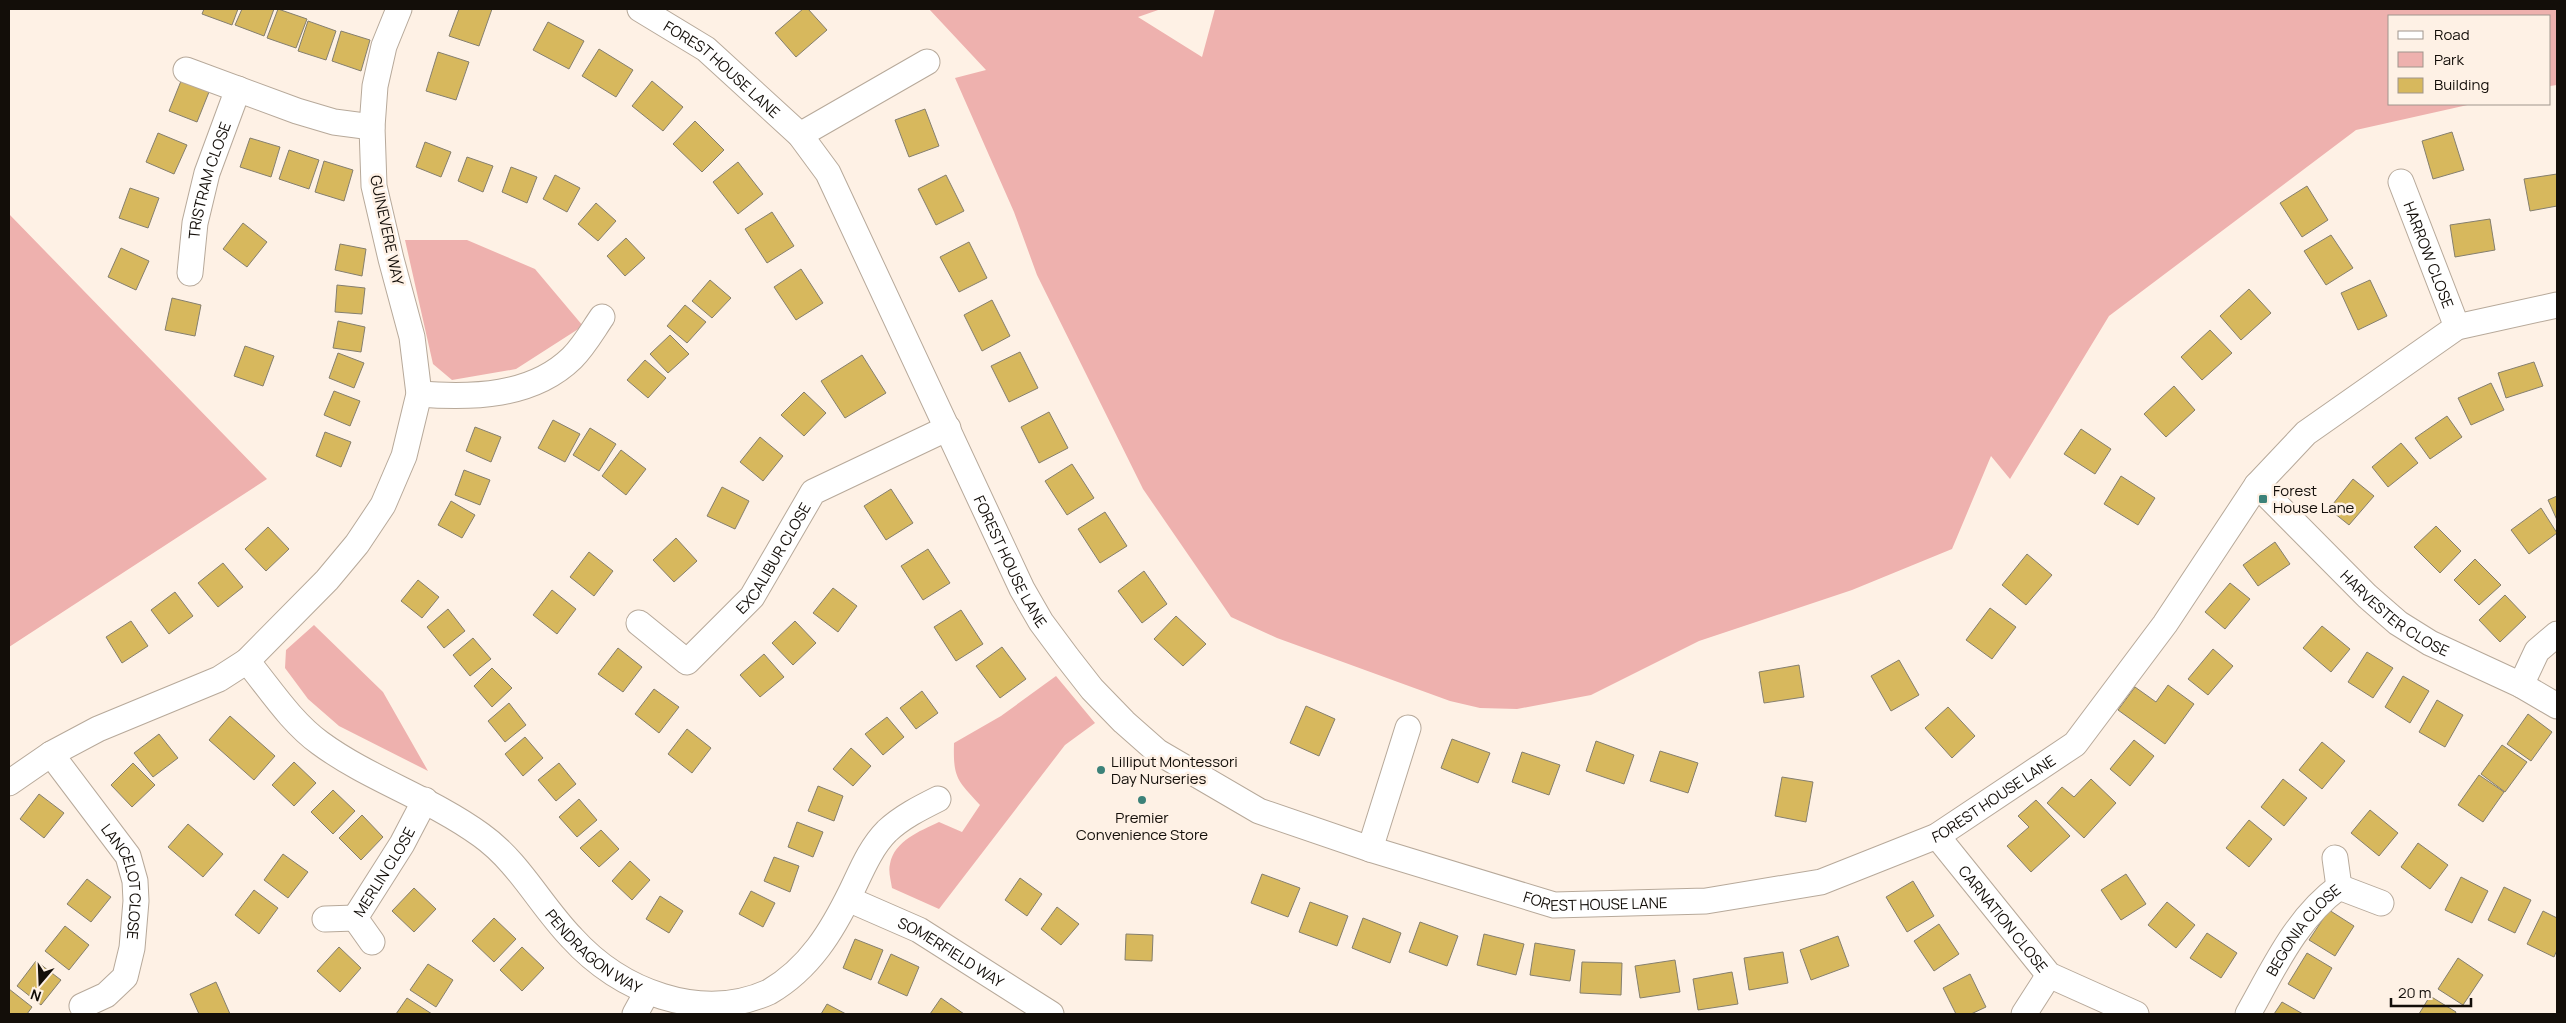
<svg xmlns="http://www.w3.org/2000/svg" width="2566" height="1023" font-family="Manrope,sans-serif">
<style>
.green{fill:#eeb1ae}
.building{fill:#d7b85d;stroke:#857f6e}
.lines{fill:none;stroke-linecap:round;stroke-linejoin:round}
.street-casing{stroke:#b7a99a;stroke-width:27}
.street{stroke:#fff;stroke-width:25}
.poi-dot{fill:#3c8279;stroke:#fef1e5;stroke-width:2}
.labels{text-anchor:middle;dominant-baseline:central;stroke-width:5;stroke-linejoin:round;paint-order:stroke}
.street-label{font-size:15px;fill:#130e09;stroke:#fef1e5}
.poi-label{font-size:15px;fill:#130e09;stroke:#fef1e5;text-anchor:start}
</style>
<rect width="100%" height="100%" fill="#fef1e5"/>
<path class="green" d="M929,9H1161L1138,17L1202,57L1215,9H2557V85L2550,86V16H2390V104H2472L2356,130L2109,316L2010,479L1991,456L1952,549L1852,590L1699,641L1591,695L1517,709L1480,708L1450,701L1277,638L1231,617L1143,489L1037,275L1014,212L955,78L986,70Z
M9,214L267,479L9,647Z
M405,240H467L535,269L583,326L516,369L452,380L433,364Z
M314,625L383,692L428,771L339,726L308,699L285,668L286,650Z
M1056,676L1095,723L1065,745L939,909L892,888C891,881 888,871 890,864C894,841 920,831 939,822L962,832L980,805C957,780 953,778 954,743L1001,716Z"/>
<path class="building" d="M204,9H238L232,25L202,14Z
M242,9H274L264,36L235,25Z
M278,9L307,19L296,48L267,38Z
M459,9H492L479,46L449,36Z
M803,9H808L827,30L796,57L775,33Z
M308,21L336,31L326,60L298,51Z
M548,22L584,41L569,69L533,50Z
M341,31L370,40L361,71L332,61Z
M599,49L633,70L616,97L582,76Z
M438,52L469,62L456,100L426,91Z
M181,81L209,92L197,122L169,111Z
M652,81L683,107L663,131L632,106Z
M925,109L939,146L909,157L895,120Z
M695,121L724,150L702,172L673,144Z
M2452,132L2464,170L2433,179L2422,141Z
M158,133L187,145L174,174L146,162Z
M250,138L280,147L271,177L240,167Z
M425,142L451,152L441,177L416,167Z
M289,150L319,160L309,189L279,179Z
M467,157L493,166L483,192L458,181Z
M324,161L353,170L344,201L315,192Z
M738,162L763,194L738,214L713,182Z
M511,167L537,177L527,203L502,192Z
M2557,174V206L2530,211L2524,179Z
M555,175L580,188L567,212L543,199Z
M946,175L964,211L936,225L918,189Z
M2307,186L2328,220L2302,237L2280,203Z
M130,188L159,198L148,228L119,218Z
M596,203L616,221L598,241L578,224Z
M772,212L794,246L767,263L745,229Z
M2490,219L2495,250L2455,257L2450,225Z
M243,223L267,242L247,267L223,249Z
M2331,235L2353,268L2326,285L2304,251Z
M626,238L645,258L625,276L607,256Z
M969,242L987,278L959,292L940,257Z
M340,244L366,249L362,276L335,270Z
M121,248L149,261L136,290L108,277Z
M801,269L823,303L796,320L774,287Z
M710,280L731,298L712,318L692,301Z
M2370,280L2387,316L2358,330L2341,293Z
M337,285L365,288L362,314L335,312Z
M2249,289L2271,313L2241,340L2220,316Z
M172,298L201,305L195,336L165,330Z
M992,300L1010,336L982,351L964,315Z
M685,305L706,322L687,343L667,326Z
M338,321L365,327L361,352L333,348Z
M2210,330L2232,353L2202,380L2181,357Z
M670,335L689,354L668,373L650,354Z
M245,346L274,356L263,386L234,376Z
M1020,352L1038,388L1009,402L991,366Z
M338,353L364,363L354,388L329,378Z
M862,355L886,393L845,418L821,381Z
M645,360L666,378L648,398L627,380Z
M2534,362L2543,386L2506,398L2498,373Z
M2491,383L2504,410L2471,425L2458,398Z
M2174,386L2195,410L2166,437L2144,414Z
M334,391L360,401L350,426L324,415Z
M804,392L826,413L804,436L781,415Z
M1049,412L1068,448L1039,463L1021,427Z
M2447,416L2462,437L2430,459L2415,438Z
M553,420L580,434L565,462L538,448Z
M475,427L501,437L491,462L466,451Z
M590,428L616,444L599,471L573,455Z
M2081,429L2111,449L2095,474L2064,454Z
M325,432L351,442L341,467L316,456Z
M760,437L783,456L763,481L740,462Z
M2401,443L2418,463L2388,487L2372,467Z
M621,450L646,469L626,495L602,476Z
M1072,464L1094,498L1067,515L1045,481Z
M464,470L490,480L480,505L455,495Z
M2121,476L2155,498L2138,525L2104,504Z
M2353,479L2374,496L2349,525L2329,509Z
M722,487L749,501L735,529L707,516Z
M891,489L913,523L886,540L864,506Z
M2557,496V520L2548,500Z
M451,501L475,515L462,538L438,525Z
M2541,508L2557,533L2529,554L2511,530Z
M1105,512L1127,546L1100,563L1078,529Z
M2436,526L2461,551L2440,573L2414,547Z
M268,527L289,549L266,571L245,549Z
M676,538L697,561L674,582L653,560Z
M2275,542L2290,564L2258,586L2243,565Z
M928,549L950,583L923,600L901,566Z
M589,552L613,571L594,596L570,577Z
M2027,554L2052,575L2026,605L2002,585Z
M2475,559L2501,585L2479,605L2454,580Z
M223,563L243,587L218,607L198,583Z
M1144,571L1167,604L1142,623L1118,591Z
M418,580L439,597L422,618L401,601Z
M2230,583L2250,599L2225,629L2205,612Z
M833,588L857,606L838,632L813,613Z
M552,590L576,609L557,634L533,615Z
M175,592L193,616L169,634L151,610Z
M2505,595L2526,617L2500,642L2479,620Z
M1990,608L2016,627L1992,659L1966,640Z
M448,609L465,631L444,648L427,627Z
M961,610L983,644L956,661L934,627Z
M1176,616L1206,644L1183,666L1154,639Z
M131,621L148,646L122,663L106,637Z
M795,621L816,643L793,665L772,643Z
M2322,626L2350,649L2331,672L2303,648Z
M473,638L491,659L470,676L453,655Z
M1002,647L1026,679L1000,698L976,666Z
M618,648L642,667L623,692L598,674Z
M2213,649L2233,666L2208,695L2188,679Z
M2367,652L2393,668L2373,698L2348,682Z
M764,654L784,677L760,697L740,675Z
M1899,660L1919,695L1891,711L1871,676Z
M1799,665L1804,697L1764,703L1759,672Z
M492,668L512,688L492,707L474,686Z
M2403,676L2429,691L2410,723L2385,707Z
M2168,685L2194,704L2165,744L2118,710L2135,687L2156,702Z
M654,689L679,707L659,733L635,714Z
M922,691L938,713L916,729L900,708Z
M2437,700L2463,715L2445,747L2419,732Z
M509,703L526,725L505,742L488,721Z
M1306,706L1335,719L1319,756L1290,743Z
M1948,707L1975,736L1952,758L1925,728Z
M2528,714L2552,732L2531,761L2507,744Z
M230,716L275,756L254,780L209,740Z
M887,717L904,737L883,755L865,734Z
M687,729L711,748L692,773L668,754Z
M159,734L178,758L153,777L134,753Z
M525,737L543,758L523,776L505,754Z
M1452,739L1490,753L1478,783L1441,768Z
M2134,740L2154,756L2130,786L2110,769Z
M1596,741L1634,755L1624,784L1586,771Z
M2322,742L2345,761L2322,789L2299,770Z
M2502,745L2527,762L2505,792L2481,774Z
M851,748L871,766L853,786L833,769Z
M1660,751L1698,763L1688,793L1650,781Z
M1522,752L1560,765L1549,795L1512,782Z
M294,762L316,783L294,806L272,785Z
M133,763L155,785L132,807L111,785Z
M559,763L576,784L556,801L538,780Z
M2479,775L2504,792L2483,822L2458,805Z
M1782,777L1813,782L1806,822L1775,816Z
M2091,779L2116,803L2084,838L2047,803L2062,787L2074,797Z
M2283,779L2307,798L2284,826L2261,807Z
M818,786L843,796L834,821L808,811Z
M333,790L355,811L333,834L311,812Z
M39,794L64,813L44,838L20,819Z
M579,799L597,820L577,837L559,817Z
M2036,800L2070,836L2031,872L2007,846L2029,827L2018,816Z
M2370,810L2398,833L2379,856L2351,833Z
M362,815L383,837L361,860L339,838Z
M2249,820L2272,839L2249,867L2226,848Z
M797,822L823,832L813,857L788,847Z
M188,824L223,854L203,877L168,847Z
M601,830L619,849L599,867L580,848Z
M2418,843L2448,865L2430,889L2401,867Z
M283,854L308,872L288,898L264,880Z
M774,857L799,866L790,892L764,881Z
M630,861L650,880L632,900L612,881Z
M1262,874L1300,888L1288,917L1251,903Z
M2126,874L2146,904L2121,920L2101,890Z
M2461,877L2488,891L2472,923L2445,910Z
M1020,878L1042,894L1027,916L1005,900Z
M87,879L111,897L91,922L67,904Z
M1913,881L1934,916L1907,932L1886,897Z
M2504,887L2531,900L2515,933L2488,920Z
M414,888L436,909L414,932L392,911Z
M254,890L278,908L259,934L235,915Z
M751,891L775,903L763,927L739,914Z
M660,896L683,911L669,933L646,919Z
M1310,902L1348,916L1337,946L1299,932Z
M2167,902L2195,925L2176,948L2148,925Z
M1057,907L1079,924L1061,945L1041,929Z
M2329,910L2354,926L2335,956L2309,940Z
M2543,911L2557,918V950L2554,957L2527,944Z
M494,918L516,939L494,962L472,941Z
M1363,918L1401,933L1390,963L1352,948Z
M1420,922L1458,936L1447,966L1409,952Z
M1939,924L1959,954L1934,971L1914,941Z
M65,926L89,945L69,970L45,951Z
M2207,933L2237,953L2221,978L2190,958Z
M1126,934L1153,935L1152,961L1125,960Z
M1484,934L1524,944L1516,975L1477,965Z
M1838,936L1849,966L1811,980L1800,950Z
M855,939L883,950L871,980L843,968Z
M1535,943L1575,950L1570,981L1530,975Z
M339,947L361,968L340,992L317,971Z
M522,947L544,968L522,991L500,970Z
M1783,952L1788,983L1749,990L1744,958Z
M2307,953L2332,968L2314,999L2288,984Z
M891,954L919,967L907,996L878,983Z
M2458,958L2483,975L2463,1005L2438,989Z
M1675,960L1680,992L1640,998L1635,966Z
M36,961L61,980L41,1005L17,986Z
M1582,962L1622,963L1621,995L1580,993Z
M428,964L453,980L436,1007L410,990Z
M1732,972L1738,1004L1698,1010L1693,979Z
M1970,974L1986,1007L1971,1014H1956L1943,988Z
M216,982L230,1014H199L190,994Z
M9,989L32,1007L27,1014H9Z
M2430,996L2456,1012L2455,1014H2419Z
M407,998L432,1014H396Z
M941,998L964,1014H930Z
M2282,1002L2303,1014H2274Z
M827,1004L846,1014H821Z"/>
<g class="lines">
<g class="street-casing">
<g id="street">
<path id="s1" d="M640,9L706,49L800,135L828,173L1022,589L1041,622L1067,657L1092,689L1124,722L1158,752L1259,811L1370,849L1554,905L1706,901L1821,882L1937,836L2075,744L2165,624L2257,485L2306,433L2457,327L2557,305"/>
<path d="M186,70L297,111L334,122L372,127"/>
<path d="M800,135L927,62"/>
<path id="s2" d="M2401,182L2457,327"/>
<path id="s3" d="M190,273L195,223L207,173L238,89"/>
<path d="M419,394C472,398 532,397 572,358C584,346 593,330 602,317"/>
<path id="s4" d="M2257,485L2367,596L2398,623L2430,643L2521,685L2557,706"/>
<path id="s5" d="M639,623L687,662L752,597L813,492L948,428"/>
<path id="s6" d="M247,661C270,689 291,722 320,743C369,779 430,798 481,835C519,862 540,905 572,938C620,991 700,1023 769,992C810,968 832,931 852,890C862,869 871,847 887,831C902,817 920,808 938,799"/>
<path d="M2521,685L2537,651L2557,634"/>
<path id="s7" d="M51,754L128,856L135,881L136,901L132,948L125,977L106,995L82,1006"/>
<path d="M9,783L51,754L98,729L219,679L247,661L327,580L357,544L383,505L404,456L419,394L412,337L391,259L374,186L372,127L375,86L384,46L399,9"/>
<path id="s8" d="M1937,836L2049,975L2136,1014"/>
<path d="M1370,849L1408,728"/>
<path d="M2335,858L2339,887"/>
<path id="s9" d="M848,899L919,930L1051,1014"/>
<path d="M325,919L355,918"/>
<path id="s10" d="M372,942L355,918L402,844L425,800"/>
<path d="M635,1014L646,994"/>
<path d="M2024,1014L2049,975"/>
<path id="s11" d="M2248,1014C2273,970 2296,918 2339,887L2381,903"/>
</g>
</g>
<use href="#street" class="street"/>
</g>
<g class="poi-dot">
<rect x="2258" y="494" width="10" height="10" rx="2.5"/>
<circle cx="1101" cy="770" r="5"/>
<circle cx="1142" cy="800" r="5"/>
</g>
<g class="labels">
<g class="street-label">
<text stroke="none"><textPath href="#s1" startOffset="102">FOREST HOUSE LANE</textPath></text>
<text stroke="none"><textPath href="#s3" startOffset="95">TRISTRAM CLOSE</textPath></text>
<text transform="translate(387 230) rotate(78)">GUINEVERE WAY</text>
<text stroke="none"><textPath href="#s2" startOffset="78">HARROW CLOSE</textPath></text>
<text stroke="none"><textPath href="#s5" startOffset="198">EXCALIBUR CLOSE</textPath></text>
<text stroke="none"><textPath href="#s1" startOffset="681">FOREST HOUSE LANE</textPath></text>
<text stroke="none"><textPath href="#s4" startOffset="189">HARVESTER CLOSE</textPath></text>
<text stroke="none"><textPath href="#s1" startOffset="1812">FOREST HOUSE LANE</textPath></text>
<text stroke="none"><textPath href="#s10" startOffset="84">MERLIN CLOSE</textPath></text>
<text stroke="none"><textPath href="#s7" startOffset="151">LANCELOT CLOSE</textPath></text>
<text stroke="none"><textPath href="#s1" startOffset="1392">FOREST HOUSE LANE</textPath></text>
<text stroke="none"><textPath href="#s8" startOffset="106">CARNATION CLOSE</textPath></text>
<text stroke="none"><textPath href="#s11" startOffset="101">BEGONIA CLOSE</textPath></text>
<text stroke="none"><textPath href="#s6" startOffset="459">PENDRAGON WAY</textPath></text>
<text stroke="none"><textPath href="#s9" startOffset="116">SOMERFIELD WAY</textPath></text>
</g>
<g class="poi-label">
<text x="2273" y="490">Forest<tspan x="2273" dy="17">House Lane</tspan></text>
<text x="1111" y="761">Lilliput Montessori<tspan x="1111" dy="17">Day Nurseries</tspan></text>
<text x="1142" y="817" text-anchor="middle">Premier<tspan x="1142" dy="17">Convenience Store</tspan></text>
</g>
</g>
<rect width="2566" height="1023" fill="none" stroke="#130e09" stroke-width="20"/>
<rect x="2388" y="15" width="162" height="90" fill="#fef1e5" stroke="#a0968d"/>
<rect x="2398" y="31" width="25" height="8" fill="#ffffff" stroke="#a0968d"/>
<text x="2434" y="40" font-size="15" fill="#130e09">Road</text>
<rect x="2398" y="52" width="25" height="15" fill="#eeb1ae" stroke="#a0968d"/>
<text x="2434" y="65" font-size="15" fill="#130e09">Park</text>
<rect x="2398" y="78" width="25" height="15" fill="#d7b85d" stroke="#a0968d"/>
<text x="2434" y="90" font-size="15" fill="#130e09">Building</text>
<g transform="translate(40 983) rotate(199)" stroke="#fef1e5" stroke-width="4" paint-order="stroke">
<path d="M0-4L9 19L0 12L-9 19Z" fill="#130e09"/>
<text y="-8" font-size="14" font-weight="bold" text-anchor="middle" fill="#130e09">N</text>
</g>
<path d="M2391 998v8h80v-8" fill="none" stroke="#130e09" stroke-width="2.5"/>
<text x="2398" y="998" font-size="15" fill="#130e09" stroke="#fef1e5" stroke-width="4" paint-order="stroke">20 m</text>
</svg>
